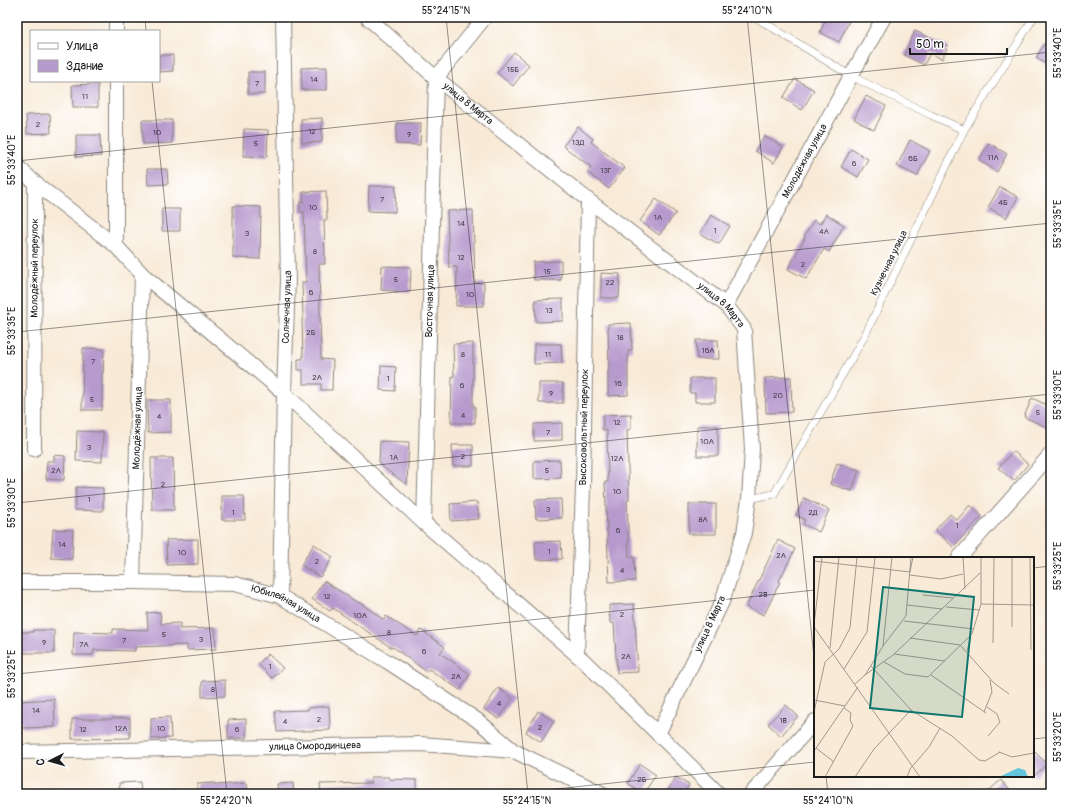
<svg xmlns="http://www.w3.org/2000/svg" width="1068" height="811" font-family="Pangolin,sans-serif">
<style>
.building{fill:#b79acd}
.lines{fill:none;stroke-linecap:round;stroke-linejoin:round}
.service-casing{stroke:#8a837a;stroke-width:8}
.minor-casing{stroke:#8a837a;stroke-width:16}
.service{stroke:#fff;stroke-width:7}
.minor{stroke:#fff;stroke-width:14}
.ticks{fill:none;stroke:#1c1c1c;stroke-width:1;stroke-opacity:0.45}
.labels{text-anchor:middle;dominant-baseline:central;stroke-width:3.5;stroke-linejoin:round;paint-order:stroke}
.number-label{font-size:8px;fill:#433c48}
.street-label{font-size:10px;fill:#1c1c1c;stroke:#fff}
.inset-road{fill:none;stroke:#a0988c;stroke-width:1}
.view{fill:#0f766e;fill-opacity:0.15;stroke:#0f766e;stroke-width:2}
.inset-edge{fill:none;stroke:#1c1c1c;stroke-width:2}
.neatline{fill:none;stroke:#1c1c1c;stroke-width:1.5}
.ticks-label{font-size:10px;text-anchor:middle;fill:#1c1c1c}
</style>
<rect width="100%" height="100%" fill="#fff"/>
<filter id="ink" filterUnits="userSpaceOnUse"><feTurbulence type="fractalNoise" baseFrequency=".025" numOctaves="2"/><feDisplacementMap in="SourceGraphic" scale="8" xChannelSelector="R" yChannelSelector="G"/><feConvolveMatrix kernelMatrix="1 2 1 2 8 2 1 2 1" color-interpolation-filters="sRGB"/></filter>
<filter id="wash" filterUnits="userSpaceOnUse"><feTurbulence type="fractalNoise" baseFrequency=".012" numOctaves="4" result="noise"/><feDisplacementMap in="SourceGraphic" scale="16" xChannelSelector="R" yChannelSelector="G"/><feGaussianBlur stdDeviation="0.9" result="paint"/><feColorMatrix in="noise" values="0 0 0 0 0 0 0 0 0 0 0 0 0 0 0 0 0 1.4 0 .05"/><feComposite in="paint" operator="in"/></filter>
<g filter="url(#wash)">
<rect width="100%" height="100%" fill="#f8ead7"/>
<g id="blocks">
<path class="building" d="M827,17H851L839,42L820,32Z
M915,31L948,46L942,59L930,53L924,65L904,55Z
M1044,44L1051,48V67L1036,58Z
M514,52L529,65L513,86L497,73Z
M159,55H173V71L159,72Z
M327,67V90H302L301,68Z
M248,72H265V94H248Z
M795,79L814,90L802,110L783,98Z
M98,84V107H73L72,85Z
M866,96L886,106L874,130L854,119Z
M50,114L51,133L27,134L26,115Z
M322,118V142L302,143L301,119Z
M142,120H172V143L143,144Z
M397,123H421L420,145L396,144Z
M578,127L593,139L591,142L625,168L609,189L587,172L591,167L563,146Z
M244,129L268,130L267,157L243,156Z
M76,135H100L101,156L76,157Z
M764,136L783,147L774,163L755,151Z
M910,140L930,151L917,176L897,166Z
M989,143L1007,154L997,172L979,160Z
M851,149L868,159L858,177L841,167Z
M147,169H167L168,184L148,185Z
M369,186H396L395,212L368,211Z
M1000,187L1018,197L1006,218L988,207Z
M326,191L327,220H324L325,264H319L321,359L333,360L332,390H321V384H303V370H298V359H303L302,319H303L302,282H306L304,212H300V202H304L303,192Z
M656,199L676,213L659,235L640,221Z
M233,206L261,207L260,259L233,258Z
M162,209H180V231H162Z
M473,210L475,283H484V306H456L457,267H449L447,211Z
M826,214L844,225L829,252L824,249L806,279L788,269L805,238L804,237L814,220L820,224Z
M711,215L730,226L719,244L700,234Z
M561,261V280H534L533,262Z
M382,266L411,267L410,292L381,290Z
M601,273L620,274L619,298H601Z
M563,299V321L536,322L535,300Z
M631,323L632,350L628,351V395L608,396V370H609L608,324Z
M696,340H718L719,359H697Z
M473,343V406H475V423H451L452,376H454L453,344Z
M534,344H561L562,363L534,364Z
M83,348L104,349L103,373H102V410H82Z
M381,366L396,367L395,391L380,390Z
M791,377L792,412L766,413L765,378Z
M690,378H715V402H695V393H690Z
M539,383H563V403H539Z
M1032,398L1051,407V429L1024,417Z
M147,400H171V432L148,433Z
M631,414V429L627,430L629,500H627L629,557H634L635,581L609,582L605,482H608L607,430H603V415Z
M562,423V440L534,441V424Z
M697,426H718V456H697Z
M77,431L103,432L102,462L76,461Z
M380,441L409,442L407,485L379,464Z
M452,445H473V466H453Z
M1013,451L1028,464L1014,481L998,468Z
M54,455L65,456L64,480L46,479L47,461H54Z
M151,458H173L174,510H152Z
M560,460L561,478L534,479V461Z
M837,463L859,470L852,491L830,484Z
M76,487L103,488V511L75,510Z
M222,496H244L245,520H222Z
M804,498L829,510L819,532L803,524L805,520L796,515Z
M561,499L562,518L536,519L535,500Z
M477,502L479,519L451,521L450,504Z
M689,504H716V534H689Z
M970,505L982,516L953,547L935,530L950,514L957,520Z
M53,529L73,530L72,559L51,558Z
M198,539V564L167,565L166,540Z
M778,540L795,549L779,581L780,582L764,615L746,607Z
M561,541L562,559L536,560L535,542Z
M314,544L333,557L320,577L301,565Z
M324,581L358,603L359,602L384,620L386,616L417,636L421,630L445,647L440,653L470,674L460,690L429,669L427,672L393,647L392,648L362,628L333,608L330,611L312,599Z
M634,604L638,672L617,673L614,623H610L609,605Z
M160,612L161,624L180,623V629L215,628L216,649L187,650V645L135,647V651L94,650L93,655H73L74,632L113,633V629L148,630L147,613Z
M33,630H54V653H17V632H33Z
M268,654L283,668L272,678L258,664Z
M225,680V696L202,697V681Z
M498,688L513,698L499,719L484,709Z
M54,699L55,727L22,728L21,720H17V701Z
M786,705L798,716L781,736L768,724Z
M329,706L330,730L277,732L275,711L308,710V708Z
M538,711L554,721L541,742L526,732Z
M170,717L171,738L151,739V718Z
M112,718H130V738L72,739V719H112Z
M246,719V738H228V720Z
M1033,750L1047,764L1033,777Z
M640,764L656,775L643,794L628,783Z
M371,777H389V779L417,780V794H321L320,784L371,783Z
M676,777L689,785L683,794H666Z
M1001,780L1013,794H985Z
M140,782L141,794H120L119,783Z
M215,783V785L247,783L248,794H197V784Z
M293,783L294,794H278L277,784Z"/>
</g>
</g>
<g filter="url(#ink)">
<use href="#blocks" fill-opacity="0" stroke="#8a837a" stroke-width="1"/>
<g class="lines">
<g class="service-casing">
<path id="service" d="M755,17L851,76L931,115L964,130
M749,499L774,494L865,335L964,130L1034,17"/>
</g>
<g class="minor-casing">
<g id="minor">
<path id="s1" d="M367,17L436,78L588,200L726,305L744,329L752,449L749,499L744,533L722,602L658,734"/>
<path d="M116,31V17"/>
<path d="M436,78L485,17"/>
<path d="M17,166L35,183L116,246L142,274L284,393L424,523L584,661L719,794"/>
<path d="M116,246V81"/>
<path id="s2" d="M726,305L851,76L884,17"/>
<path id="s3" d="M34,449L35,183"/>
<path id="s4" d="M424,523L436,78"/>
<path d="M959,558L1051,454"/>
<path id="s5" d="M17,582H133L235,584L280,596L388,662L477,720L514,751"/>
<path id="s6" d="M133,582L142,274"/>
<path id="s7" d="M280,596L284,393L288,279L283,17"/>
<path id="s8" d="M577,655L583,487L588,200"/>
<path id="s9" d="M17,752L420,744L514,751L603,794"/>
<path d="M751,794L815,721"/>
</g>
</g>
<use href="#service" class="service"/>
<use href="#minor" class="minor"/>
</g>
</g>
<path class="ticks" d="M145,17L146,31M446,17L528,794M747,17L815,667M1048,17L1051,50M152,81L227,794M17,161L1051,52M17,332L1051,223M17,503L1051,394M1033,568L1051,566M17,674L815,590M1033,739L1051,737M826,776L828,794M507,794L815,762"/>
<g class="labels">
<g class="number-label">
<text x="513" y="69">15Б</text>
<text x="314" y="79">14</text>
<text x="257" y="83">7</text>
<text x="85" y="96">11</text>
<text x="38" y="124">2</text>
<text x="312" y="131">12</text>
<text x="157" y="132">10</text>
<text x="409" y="134">9</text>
<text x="578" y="142">13Д</text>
<text x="256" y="143">5</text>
<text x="993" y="157">11А</text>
<text x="913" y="158">6Б</text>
<text x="854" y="163">6</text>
<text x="606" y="170">13Г</text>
<text x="382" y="199">7</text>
<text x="1003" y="202">4Б</text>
<text x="313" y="207">10</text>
<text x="658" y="217">1А</text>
<text x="461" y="223">14</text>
<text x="715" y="230">1</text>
<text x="824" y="231">4А</text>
<text x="247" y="233">3</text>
<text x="315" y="251">8</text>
<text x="461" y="257">12</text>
<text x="803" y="264">2</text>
<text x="547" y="271">15</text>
<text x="396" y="279">5</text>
<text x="610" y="282">22</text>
<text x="311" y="292">6</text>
<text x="470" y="294">10</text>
<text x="549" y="310">13</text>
<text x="311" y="332">2Б</text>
<text x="620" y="337">18</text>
<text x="708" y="350">16А</text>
<text x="463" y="354">8</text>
<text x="548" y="354">11</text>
<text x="93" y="361">7</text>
<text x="317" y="377">2А</text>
<text x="388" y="378">1</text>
<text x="618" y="383">16</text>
<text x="462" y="385">6</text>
<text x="551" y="393">9</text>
<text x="778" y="395">20</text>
<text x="92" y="399">5</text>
<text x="1038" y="412">5</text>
<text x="463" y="415">4</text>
<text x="159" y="416">4</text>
<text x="617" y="422">12</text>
<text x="548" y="432">7</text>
<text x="707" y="441">10А</text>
<text x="89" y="447">3</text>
<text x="463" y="456">2</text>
<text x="394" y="457">1А</text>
<text x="617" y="458">12А</text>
<text x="56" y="470">2А</text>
<text x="547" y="470">5</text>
<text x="163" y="484">2</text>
<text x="617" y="491">10</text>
<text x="89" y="499">1</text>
<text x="548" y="509">3</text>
<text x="233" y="512">1</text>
<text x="813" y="512">2Д</text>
<text x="703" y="519">8А</text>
<text x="957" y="525">1</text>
<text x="618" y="530">6</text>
<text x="62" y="544">14</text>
<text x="549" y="551">1</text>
<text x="182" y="552">10</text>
<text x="781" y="555">2А</text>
<text x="317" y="561">2</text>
<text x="622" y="570">4</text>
<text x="763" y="594">2В</text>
<text x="327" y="596">12</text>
<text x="622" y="614">2</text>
<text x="360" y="615">10А</text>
<text x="389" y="632">8</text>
<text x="164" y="634">5</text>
<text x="201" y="639">3</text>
<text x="124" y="640">7</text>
<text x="44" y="642">9</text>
<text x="84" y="644">7А</text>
<text x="424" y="651">6</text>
<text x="626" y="656">2А</text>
<text x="270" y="666">1</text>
<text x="456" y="676">2А</text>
<text x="213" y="689">8</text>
<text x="499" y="703">4</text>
<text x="36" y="710">14</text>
<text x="319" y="719">2</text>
<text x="783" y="720">1В</text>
<text x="285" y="721">4</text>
<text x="540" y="727">2</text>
<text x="121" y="728">12А</text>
<text x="161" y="728">10</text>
<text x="83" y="729">12</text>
<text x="237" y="729">6</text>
<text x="642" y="779">2Б</text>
</g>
<g class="street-label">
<text stroke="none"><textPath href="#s1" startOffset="133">улица 8 Марта</textPath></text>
<text stroke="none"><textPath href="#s2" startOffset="164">Молодёжная улица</textPath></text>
<text transform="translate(889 263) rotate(-64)">Кузнечная улица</text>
<text stroke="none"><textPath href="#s3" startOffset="181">Молодёжный переулок</textPath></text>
<text stroke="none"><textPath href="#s4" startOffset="222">Восточная улица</textPath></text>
<text stroke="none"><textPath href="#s1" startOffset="457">улица 8 Марта</textPath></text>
<text stroke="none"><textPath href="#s7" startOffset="289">Солнечная улица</textPath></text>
<text stroke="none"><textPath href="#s6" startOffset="154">Молодёжная улица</textPath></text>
<text stroke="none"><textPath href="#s8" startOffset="228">Высоковольтный переулок</textPath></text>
<text stroke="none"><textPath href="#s5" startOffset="273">Юбилейная улица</textPath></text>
<text transform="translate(710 624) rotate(-65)">улица 8 Марта</text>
<text stroke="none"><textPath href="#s9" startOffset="298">улица Смородинцева</textPath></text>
</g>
</g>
<g transform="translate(814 557)">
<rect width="220" height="220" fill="#f8ead7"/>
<path d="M204,211L211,213L214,220H185Z" fill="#61c6de"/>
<path class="inset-road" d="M126,0H143M149,0L151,32M198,0V70M216,0L217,93M0,4L96,15M96,15L99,0M96,18L127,22L149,17M109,38L139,41M167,47L220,48M93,48L128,52M132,50L166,53M90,64L160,72M0,68L8,0M0,70L106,220M96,81L146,88M179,86L180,0M146,88L180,126L195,137M69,89L92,59L97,0M16,91L25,0M153,94L157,80M80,97L131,104M70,105L91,117L114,120L158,77L167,47V0M57,109L97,153L138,179L165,203L171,204L186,195M30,112L53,75L61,0M51,118L79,98L166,16M117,118L172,156M41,127L51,118L69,89L78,0M0,143L31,149M173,150L183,157L186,165L174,179M0,155L11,105L25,92L36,71L43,0M170,155L178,135L176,123M2,191L20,205M0,194L44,130M185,195L198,200L220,196M11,220L39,169L36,163L37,156L30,151M41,220L60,192L97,153M93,220L96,212L115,190L126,171"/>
<path class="view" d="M69,30L160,40L148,160L56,151Z"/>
<rect width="220" height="220" class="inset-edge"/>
</g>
<rect width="1068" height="811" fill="none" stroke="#fff" stroke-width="44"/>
<rect x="30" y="30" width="130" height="52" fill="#ffffff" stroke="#a4a4a4"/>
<rect x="38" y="43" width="20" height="6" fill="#ffffff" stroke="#a4a4a4"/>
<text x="66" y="50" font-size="12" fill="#1c1c1c">Улица</text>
<rect x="38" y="60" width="20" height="12" fill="#b79acd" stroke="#a4a4a4"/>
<text x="66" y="70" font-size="12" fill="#1c1c1c">Здание</text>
<g transform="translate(50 761) rotate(264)" stroke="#ffffff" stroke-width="3" paint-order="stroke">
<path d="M0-3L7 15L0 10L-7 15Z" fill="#1c1c1c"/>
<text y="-6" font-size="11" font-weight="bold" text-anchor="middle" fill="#1c1c1c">С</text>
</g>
<path d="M910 48v6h97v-6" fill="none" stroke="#1c1c1c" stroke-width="2"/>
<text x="916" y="48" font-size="12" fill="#1c1c1c" stroke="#ffffff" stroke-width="3" paint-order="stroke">50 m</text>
<rect x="22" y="22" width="1024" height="767" class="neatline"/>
<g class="ticks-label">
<text x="446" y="14">55°24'15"N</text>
<text x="747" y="14">55°24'10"N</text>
<text transform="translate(1057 53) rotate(-90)" y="4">55°33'40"E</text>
<text transform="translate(11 160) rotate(-90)" y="4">55°33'40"E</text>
<text transform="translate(1057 224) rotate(-90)" y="4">55°33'35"E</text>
<text transform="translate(11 331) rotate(-90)" y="4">55°33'35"E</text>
<text transform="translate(1057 395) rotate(-90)" y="4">55°33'30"E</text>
<text transform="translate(11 503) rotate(-90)" y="4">55°33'30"E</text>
<text transform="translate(1057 566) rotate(-90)" y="4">55°33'25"E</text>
<text transform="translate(11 674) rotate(-90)" y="4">55°33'25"E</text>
<text transform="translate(1057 737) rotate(-90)" y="4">55°33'20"E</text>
<text x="226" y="804">55°24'20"N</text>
<text x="527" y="804">55°24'15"N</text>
<text x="828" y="804">55°24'10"N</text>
</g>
</svg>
